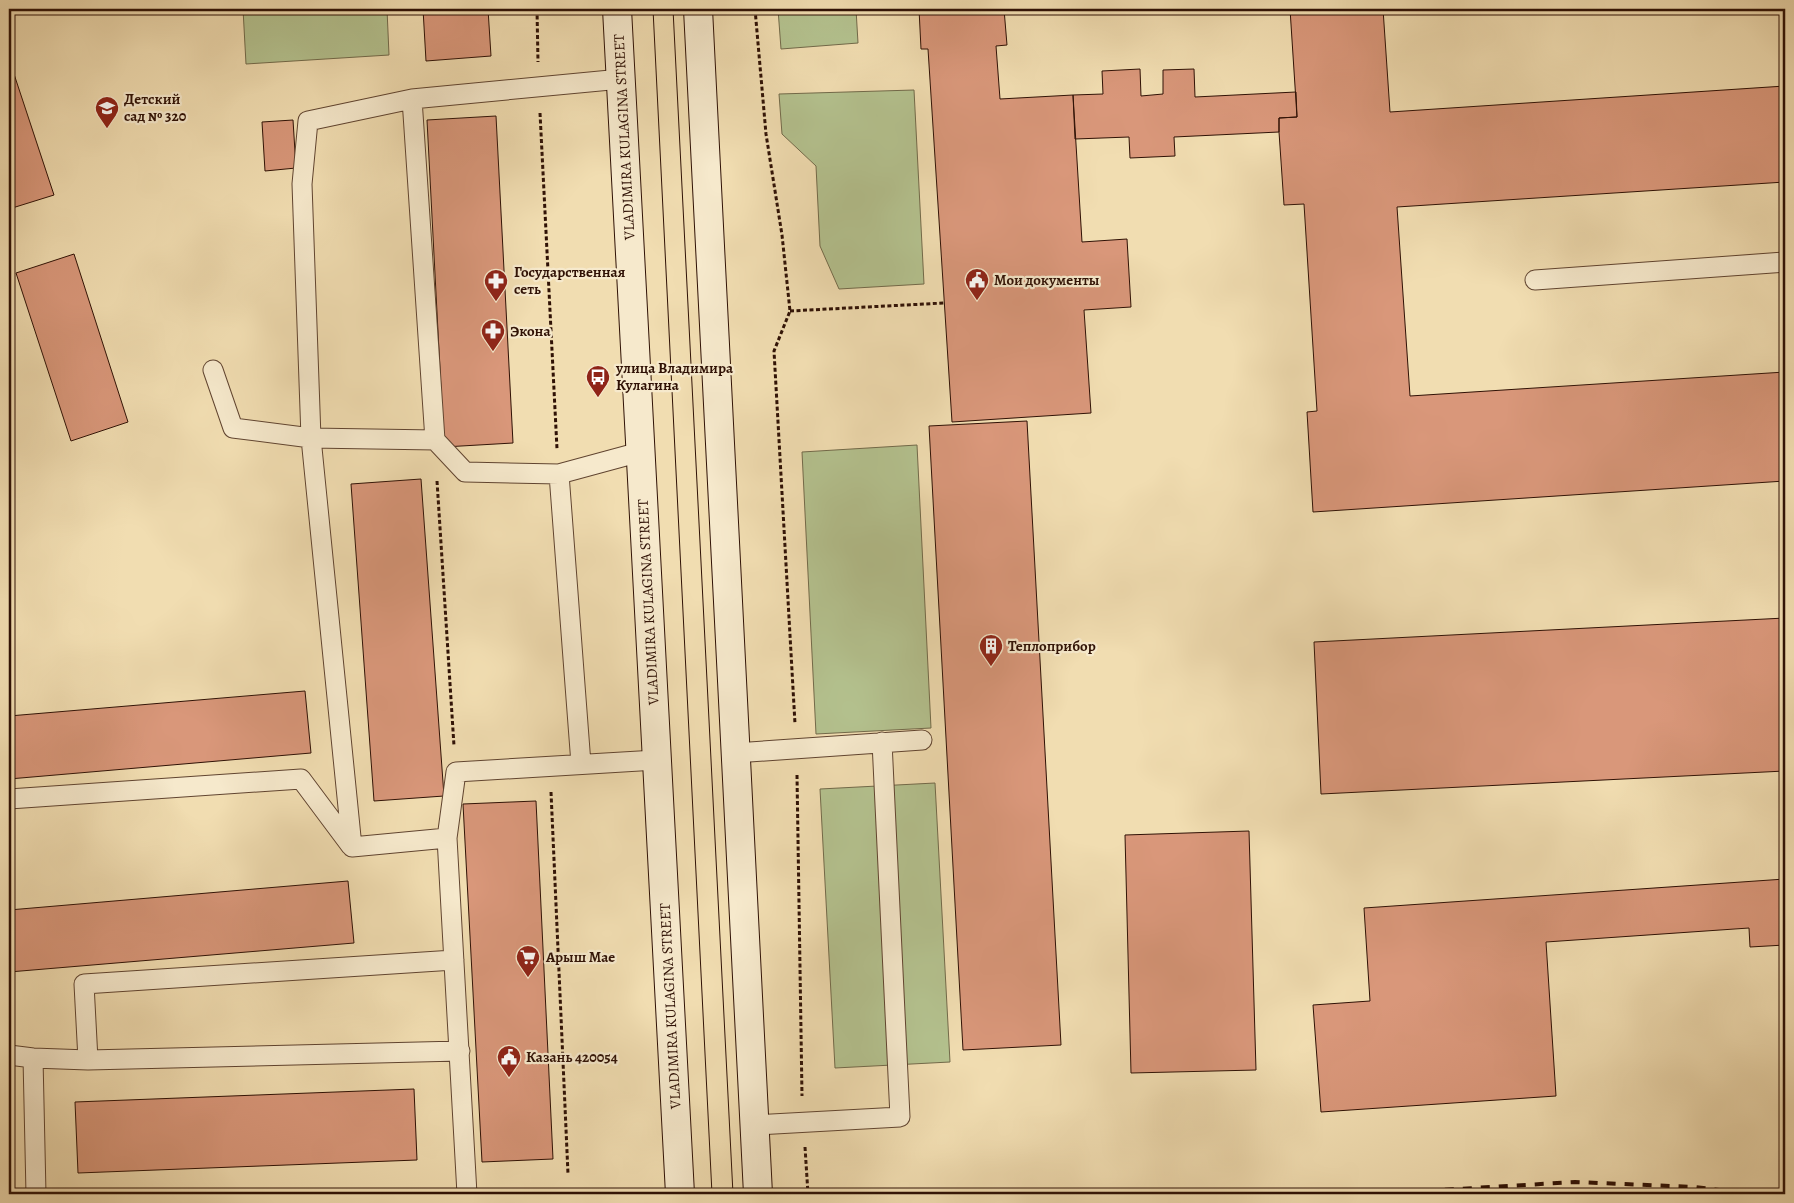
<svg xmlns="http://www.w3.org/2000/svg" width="1794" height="1203" font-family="Alegreya,serif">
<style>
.green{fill:#b4c28f;stroke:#726a4a}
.building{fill:#d9977a;stroke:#2f1105}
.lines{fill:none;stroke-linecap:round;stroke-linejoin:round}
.service-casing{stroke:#604430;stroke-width:21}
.secondary-casing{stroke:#2f1105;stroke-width:30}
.path{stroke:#2f1105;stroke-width:3;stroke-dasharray:4 2.5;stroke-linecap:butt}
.service{stroke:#f6e9cc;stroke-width:19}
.secondary{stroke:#f6e9cc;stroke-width:28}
.tram{stroke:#2f1105;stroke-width:1}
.rail{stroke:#2f1105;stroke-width:4;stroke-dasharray:9 9;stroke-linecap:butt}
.labels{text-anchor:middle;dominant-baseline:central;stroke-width:4.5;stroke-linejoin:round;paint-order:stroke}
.poi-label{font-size:15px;font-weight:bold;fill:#2f1105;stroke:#f6e9cc;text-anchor:start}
.street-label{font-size:15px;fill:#2f1105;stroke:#f6e9cc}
</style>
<rect width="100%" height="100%" fill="#f1ddb1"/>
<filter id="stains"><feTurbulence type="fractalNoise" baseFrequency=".004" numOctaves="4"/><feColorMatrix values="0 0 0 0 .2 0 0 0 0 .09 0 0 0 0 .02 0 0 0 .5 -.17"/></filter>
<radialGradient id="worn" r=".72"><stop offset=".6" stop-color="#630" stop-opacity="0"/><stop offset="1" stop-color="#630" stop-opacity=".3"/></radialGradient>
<path class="green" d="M243,9H387L389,55L246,64Z
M778,9H856L858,43L781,49Z
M914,90L924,284L839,289L820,246L816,166L782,134L779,94Z
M917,445L931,728L816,734L802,452Z
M935,783L950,1062L835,1068L820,789Z"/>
<path class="building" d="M423,9H488L491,56L426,61Z
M919,9H1004L1007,45L996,46L1000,99L1073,95L1082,242L1127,239L1131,307L1084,310L1091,413L952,422L928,49H921Z
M1290,9H1383L1390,112L1785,86V182L1397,207L1410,396L1785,372V481L1313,512L1307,412L1317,411L1304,204L1284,205L1279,132V118L1297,117Z
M9,65H11L54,195L9,209Z
M1140,69L1141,96L1163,94V70L1194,69L1195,97L1296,92L1297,117L1279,118V132L1174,137L1175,156L1130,158L1129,137L1075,139L1073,95L1103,94L1102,71Z
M496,116L513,443L444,447L427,120Z
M293,120L296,168L265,171L262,122Z
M74,254L128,422L71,441L16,273Z
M1027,421L1061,1045L963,1050L929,426Z
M421,479L444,796L374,801L351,484Z
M1785,618V771L1321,794L1314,642Z
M305,691L311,753L9,779V716Z
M536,801L553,1159L482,1162L463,804Z
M1249,831L1256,1070L1131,1073L1125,835Z
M1785,879V945L1750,947L1749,928L1546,942L1556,1096L1321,1112L1313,1005L1370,1001L1364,908Z
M348,881L354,943L9,972V910Z
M414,1089L417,1160L78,1173L75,1102Z"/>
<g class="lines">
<g class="service-casing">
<path id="service" d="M412,99L435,440L465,472L559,474L640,452
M1535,280L1785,262
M213,370L233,428L311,438L435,440
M559,474L581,764
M735,753L922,740
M9,799L301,779L351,846
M352,847L311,438L302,184L308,121L412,99L621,79
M352,847L447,838
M9,1055L33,1058L88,1060L460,1051
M33,1058L36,1194
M88,1060L84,984L454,960
M755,1125L900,1117L882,742
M467,1194L447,838L456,772L656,760"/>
</g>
<g class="secondary-casing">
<path id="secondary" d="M617,9L680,1194
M698,9L758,1194"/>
</g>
<path class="path" d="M537,9L538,62
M755,9L766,134L782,235L790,311L774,351L795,724
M540,113L557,449
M790,311L944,303
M437,481L454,746
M797,775L802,1096
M551,792L568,1174
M805,1147L808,1194"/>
<use href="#service" class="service"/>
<use href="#secondary" class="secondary"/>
<path class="tram" d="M653,9L712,1194
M673,9L733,1194"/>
<path class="rail" d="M1373,1194L1575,1182L1695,1187L1751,1194"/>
</g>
<defs>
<g id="school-pin" transform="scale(1.25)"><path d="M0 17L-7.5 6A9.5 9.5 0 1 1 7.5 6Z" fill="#8f2418" stroke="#f6e9cc"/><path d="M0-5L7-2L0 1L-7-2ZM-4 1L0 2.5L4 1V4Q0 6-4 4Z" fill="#fff"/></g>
<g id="civic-pin" transform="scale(1.25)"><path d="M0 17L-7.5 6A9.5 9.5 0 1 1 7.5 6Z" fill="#8f2418" stroke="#f6e9cc"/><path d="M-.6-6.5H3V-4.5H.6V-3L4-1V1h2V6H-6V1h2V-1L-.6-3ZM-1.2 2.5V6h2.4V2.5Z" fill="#fff"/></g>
<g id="pharmacy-pin" transform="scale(1.25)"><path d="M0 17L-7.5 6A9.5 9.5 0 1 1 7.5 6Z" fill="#8f2418" stroke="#f6e9cc"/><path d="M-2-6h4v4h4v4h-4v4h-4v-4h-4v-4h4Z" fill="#fff"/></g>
<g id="bus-pin" transform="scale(1.25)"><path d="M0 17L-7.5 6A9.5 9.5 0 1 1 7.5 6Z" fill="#8f2418" stroke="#f6e9cc"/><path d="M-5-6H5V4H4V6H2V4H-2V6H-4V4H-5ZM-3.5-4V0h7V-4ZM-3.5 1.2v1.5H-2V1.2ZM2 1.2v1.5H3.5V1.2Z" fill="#fff"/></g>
<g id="building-pin" transform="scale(1.25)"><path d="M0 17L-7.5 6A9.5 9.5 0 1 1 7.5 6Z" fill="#8f2418" stroke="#f6e9cc"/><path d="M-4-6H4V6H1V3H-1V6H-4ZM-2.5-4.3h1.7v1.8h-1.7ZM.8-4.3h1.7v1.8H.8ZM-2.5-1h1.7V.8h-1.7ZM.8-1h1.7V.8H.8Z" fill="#fff"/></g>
<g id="supermarket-pin" transform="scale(1.25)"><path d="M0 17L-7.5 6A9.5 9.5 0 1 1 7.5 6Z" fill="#8f2418" stroke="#f6e9cc"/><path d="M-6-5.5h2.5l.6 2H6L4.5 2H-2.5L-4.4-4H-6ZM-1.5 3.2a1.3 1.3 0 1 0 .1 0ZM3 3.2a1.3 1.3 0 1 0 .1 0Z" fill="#fff"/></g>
</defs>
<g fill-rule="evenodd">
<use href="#school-pin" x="107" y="108"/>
<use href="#civic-pin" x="977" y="280"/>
<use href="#pharmacy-pin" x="496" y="281"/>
<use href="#pharmacy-pin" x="493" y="331"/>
<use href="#bus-pin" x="598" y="377"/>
<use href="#building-pin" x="991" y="646"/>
<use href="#supermarket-pin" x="528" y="957"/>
<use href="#civic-pin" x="509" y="1057"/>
</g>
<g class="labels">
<g class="poi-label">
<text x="124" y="99">Детский<tspan x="124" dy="17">сад № 320</tspan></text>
<text x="514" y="272">Государственная<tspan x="514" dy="17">сеть</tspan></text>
<text x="994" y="280">Мои документы</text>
<text x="510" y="331">Экона</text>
<text x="616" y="368">улица Владимира<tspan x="616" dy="17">Кулагина</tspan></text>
<text x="1008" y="646">Теплоприбор</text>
<text x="546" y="957">Арыш Мае</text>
<text x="526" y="1057">Казань 420054</text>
</g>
<g class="street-label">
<text transform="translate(624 137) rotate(-93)">VLADIMIRA KULAGINA STREET</text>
<text transform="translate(648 602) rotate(-93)">VLADIMIRA KULAGINA STREET</text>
<text transform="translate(670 1006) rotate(-93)">VLADIMIRA KULAGINA STREET</text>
</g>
</g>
<rect width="1794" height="1203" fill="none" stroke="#f1ddb1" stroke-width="30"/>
<rect x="10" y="10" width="1774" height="1183" fill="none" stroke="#2f1105" stroke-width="2.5"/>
<rect x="15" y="15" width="1764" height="1173" fill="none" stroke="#2f1105"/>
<rect width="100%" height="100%" filter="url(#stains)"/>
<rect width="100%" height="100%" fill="url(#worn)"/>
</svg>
